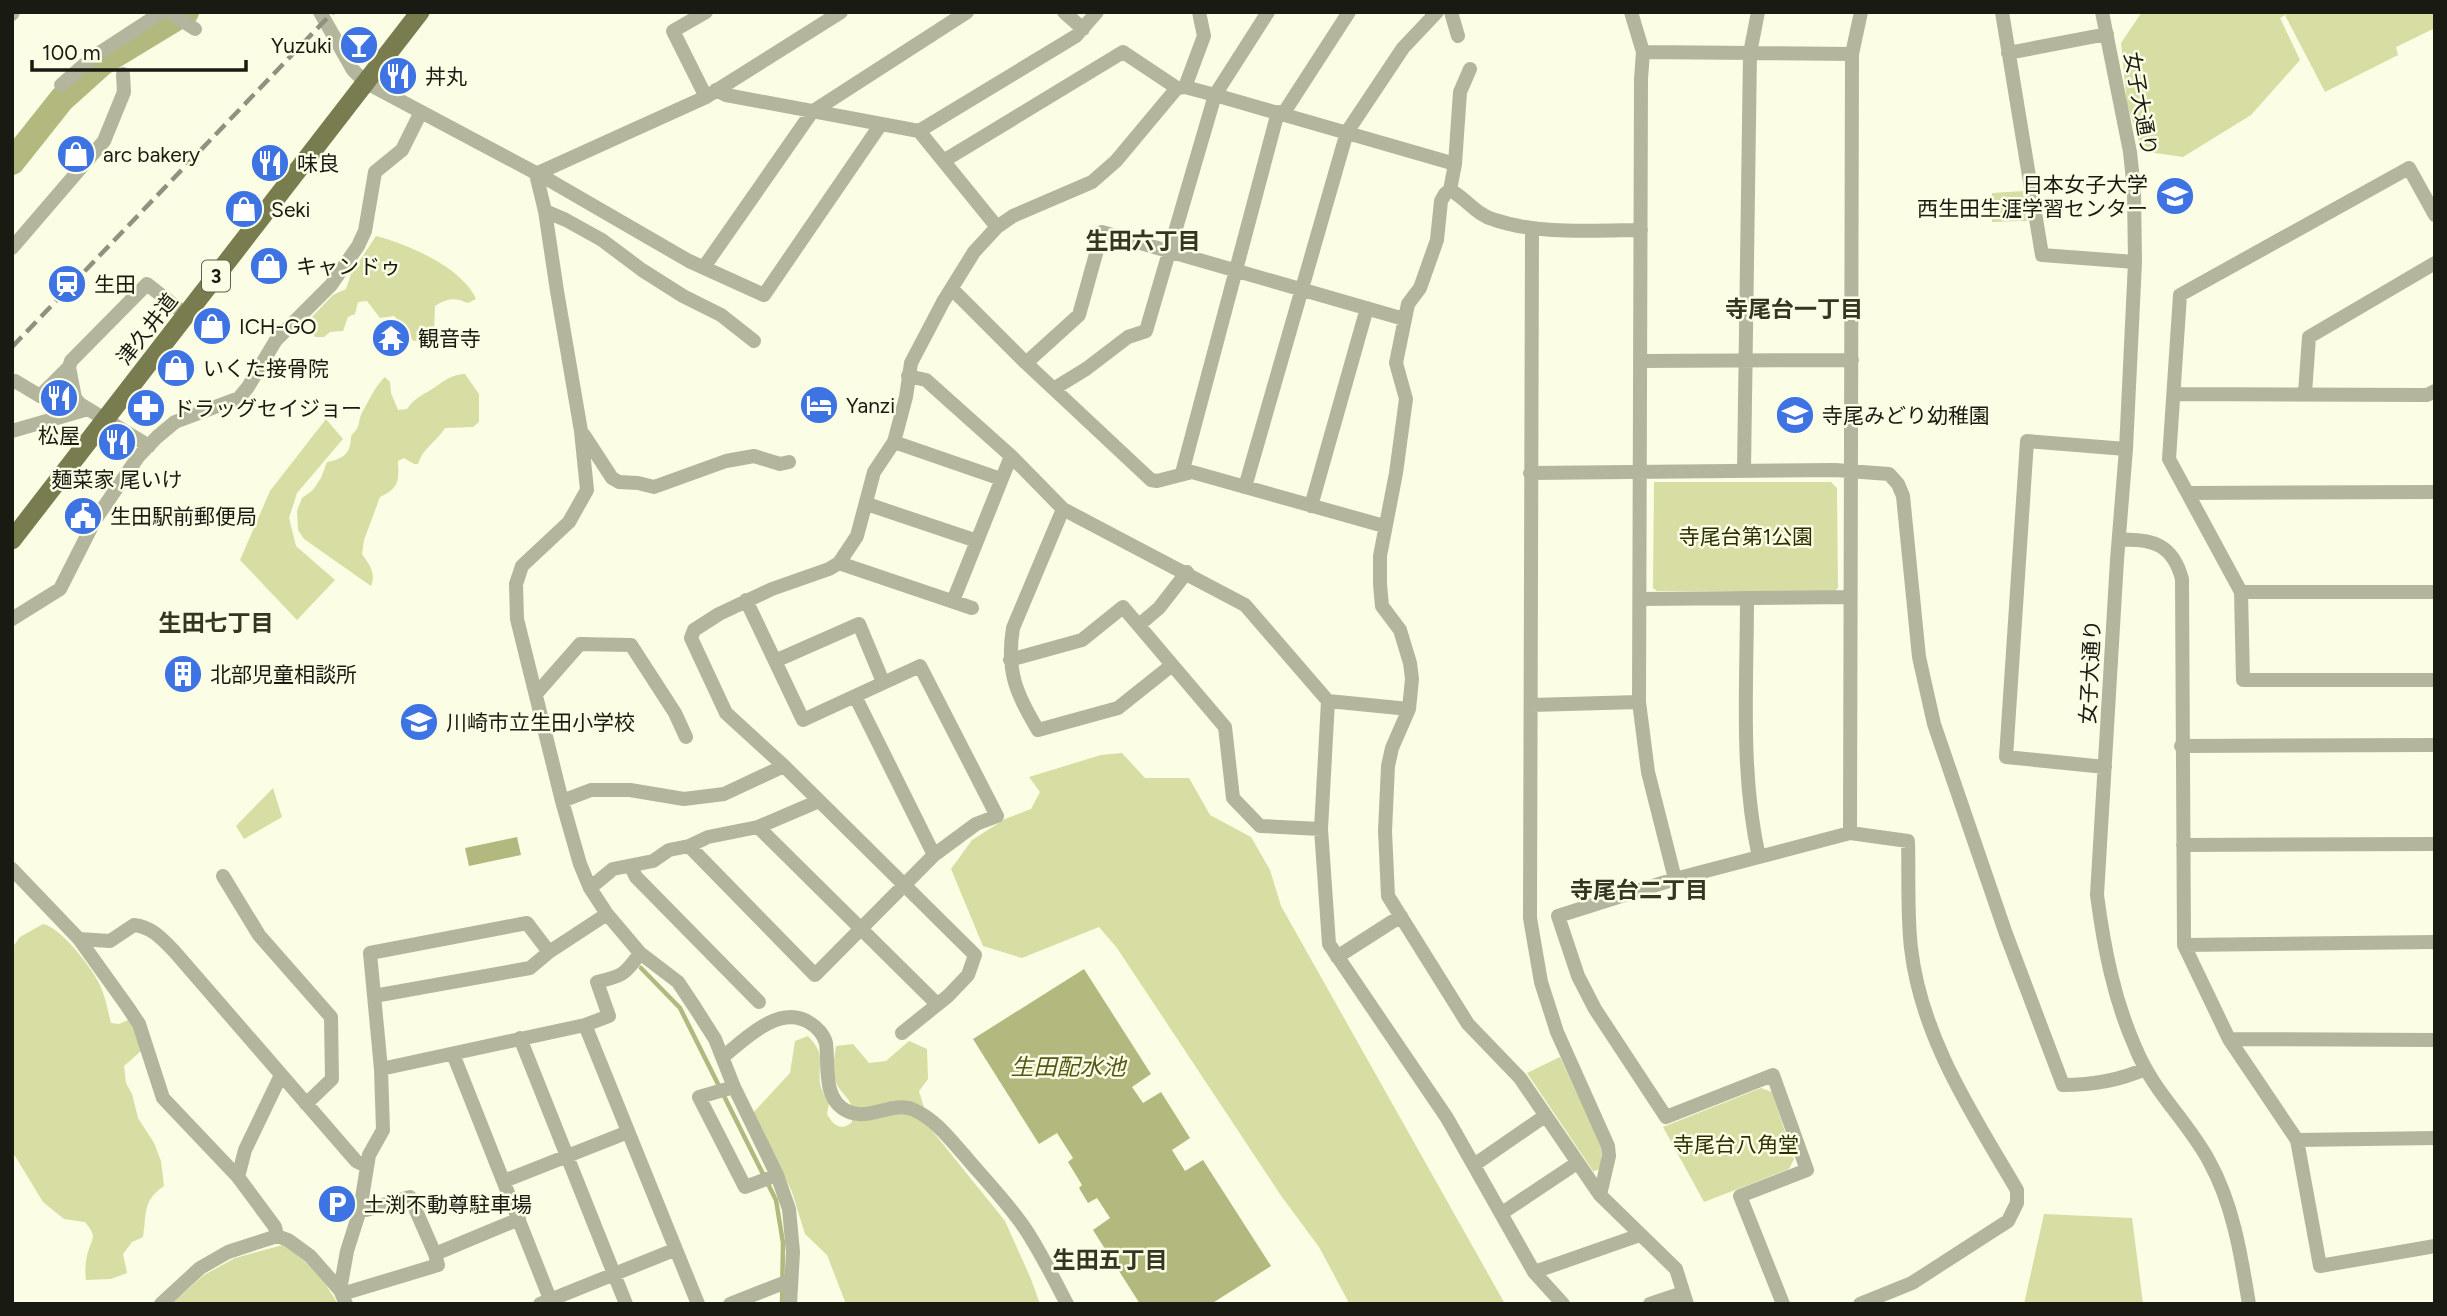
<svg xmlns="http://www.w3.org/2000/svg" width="2447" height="1316" font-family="Figtree,'Noto Sans JP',sans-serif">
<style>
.green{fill:#d7dda3}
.water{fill:#b3b87f}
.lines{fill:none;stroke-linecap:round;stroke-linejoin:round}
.stream{stroke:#b3b87f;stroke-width:4.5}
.river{stroke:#b3b87f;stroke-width:26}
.minor{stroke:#b3b69d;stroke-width:14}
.major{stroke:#787c4e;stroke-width:19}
.rail{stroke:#8f9280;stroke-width:4.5;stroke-dasharray:14 7;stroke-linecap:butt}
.labels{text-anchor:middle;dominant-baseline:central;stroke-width:5;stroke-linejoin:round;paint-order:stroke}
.shield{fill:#fbfee4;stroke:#5d5e50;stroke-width:2}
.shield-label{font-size:19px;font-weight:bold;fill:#191a11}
.poi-label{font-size:21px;fill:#191a11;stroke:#fbfee4;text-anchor:start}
.street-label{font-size:21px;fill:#191a11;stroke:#fbfee4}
.park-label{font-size:21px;fill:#2c2f01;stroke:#fbfee4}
.neighbourhood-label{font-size:23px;font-weight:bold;fill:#343622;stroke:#fbfee4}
.water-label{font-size:23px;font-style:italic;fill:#545817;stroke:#fbfee4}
</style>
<rect width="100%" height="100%" fill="#fbfee4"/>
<path class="green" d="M2142,12H2435V28L2396,47L2398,55L2325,92L2285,15L2280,18L2300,60L2251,115L2183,157L2142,151L2127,104L2121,43Z
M2023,191L2027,221L1992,222V193Z
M376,236C407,244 462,267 476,299L468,303C455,297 447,298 435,306L434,333L421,341H413L405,327L394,316L380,318L367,301L358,302L355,314L348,317L343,331L330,332L324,337H315L312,330V317L333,295L346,289L351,274Z
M465,374L479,394V422L473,427L445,428C436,442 422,449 418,464H414L404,458L398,461C399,481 399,488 380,497L364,540L362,554C370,565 376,573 371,586L304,539L298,530L297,511L302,498L313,490L321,478L327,462C344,459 351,453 351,436C363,424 356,423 363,411C369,400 376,385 385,377L390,382L391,393L398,410L407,409C414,399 419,397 429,391C443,383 448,375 465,374Z
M326,419L343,439L297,493L289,518L296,546L335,580L297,620L240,560L270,491Z
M1654,482H1831L1837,488L1838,588L1835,591H1657L1653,588Z
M1122,753L1145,778H1189L1210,815L1251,837L1270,870L1281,906L1505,1304H1347L1348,1301L1319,1247L1282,1197L1117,948L1099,927L1022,958L983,946L951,869L972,840L1005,819L1031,809L1040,792L1029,777L1101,755Z
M273,788L282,817L244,839L236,826Z
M43,924C61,927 96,972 102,990C106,1000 108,1012 111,1023L119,1024L128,1020L134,1027L141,1051L124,1066L126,1083L132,1094L138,1118L154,1143L161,1161L164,1186C142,1201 147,1213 143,1237L132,1242L123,1254L127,1273L111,1279L86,1280C85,1271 85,1261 88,1252C93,1236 97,1237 85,1222L64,1219L43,1202L12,1151V948L20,937Z
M808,1036C826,1055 818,1061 820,1083C821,1090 826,1097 829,1103L827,1114C833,1125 841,1132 852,1122C856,1094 838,1098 834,1075C832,1067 835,1055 836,1046L853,1044L869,1063L886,1061L909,1041L927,1049L928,1079L919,1091L930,1128L1005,1221L1031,1279L1040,1304H846L827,1255L805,1234L792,1192L753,1113L790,1073L795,1041Z
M1560,1057L1601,1145L1602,1169L1593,1171L1527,1073Z
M1761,1088L1772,1092L1794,1159L1789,1169L1704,1202L1663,1127Z
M2044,1214L2132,1218L2143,1304H2024Z
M283,1245C309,1262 322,1277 338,1304H171L204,1275L235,1258Z"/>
<path class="water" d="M517,837L521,855L469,866L465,848Z
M1084,969L1151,1074L1132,1087L1143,1103L1161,1092L1190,1138L1172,1150L1185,1171L1203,1160L1271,1266L1211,1304H1140L1093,1230L1110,1218L1097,1198L1088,1203L1079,1188L1082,1185L1068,1162L1073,1158L1057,1133L1039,1144L973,1039Z"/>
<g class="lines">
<path class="stream" d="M641,968L680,1008L776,1200L783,1243L782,1304"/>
<path class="river" d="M12,162L62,99L102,63L186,12"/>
<path class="minor" d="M169,12L195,29
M320,12L353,70L365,82L549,180L689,261L764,295L881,124
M706,12L673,31L706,97
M1064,12L1083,29
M1451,12L1458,36
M1631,12L1643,52L1641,79L1639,702L1648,772L1675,879
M2002,12L2042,255L2135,262
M2102,12L2130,152L2134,190L2135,262L2126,449L2117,560L2097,895C2104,948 2114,1000 2136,1049C2153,1091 2188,1122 2209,1161C2233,1204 2241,1255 2249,1304
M12,14L13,12
M1643,52L1852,54
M2008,53L2107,34
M1470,69L1460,92L1455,164L1450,190L1445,194L1441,201L1437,240L1420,288L1408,304L1396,363L1406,399L1396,473L1380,556V584L1382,606L1400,630L1410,663L1412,679L1409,709L1392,748L1388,766L1385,831L1388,896L1468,1024L1520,1078L1600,1195L1676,1269L1687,1304
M61,85L93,57L162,12
M1185,87L1204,36L1199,12
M716,90L726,95L919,131L1076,36L1097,12
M1283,114L1349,12
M919,131L997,227
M945,160L1123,52L1177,88L1185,87L1215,95L1455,164
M536,174L545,211L557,291L581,431L587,490L569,522L522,566L516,584L517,619L562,801L580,864L590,888L607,914L640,953L678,982L694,1006L715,1039L734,1087L777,1175L789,1209L793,1252L790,1304
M536,174L706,97L841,12
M1450,190C1466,198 1476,215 1495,220C1541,235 1593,230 1641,230
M545,211L566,220L602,240L642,270L683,296L721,315L754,341
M2435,215L2409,168L2180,295L2169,459L2241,592L2243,680H2435
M1532,229L1530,918L1541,982L1557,1032L1608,1146L1609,1156L1600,1195
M12,248L104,141L124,92L123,74
M704,267L812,112L967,12
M952,289L1026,363L1151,480L1157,481L1192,472L1384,526
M1641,361L1852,360
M1026,363L1079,315L1102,232L1404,319
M69,367L75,398L80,404L149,446
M908,376L926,380L1011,456L1063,509L1245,605L1328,701L1409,709
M12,383L15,381L40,396L69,367L71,361L147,284L186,315
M1055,388L1086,369L1128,337L1146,331L1215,95L1268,12
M2305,393L2309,337L2435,263
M2174,394L2427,395L2435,391
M12,431L88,409
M584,435L612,478L619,482L638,483L654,487L726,461L754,456L780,464L789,462
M894,442L1001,479
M1744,471L1750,53L1758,12
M1182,473L1278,112
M1530,473L1835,470L1889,474L1898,484L1903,496L1919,657L1934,724L2006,934L2063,1085C2093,1085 2118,1081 2145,1069
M1245,487L1347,132L1403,48L1437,12
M2189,493L2435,492
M867,504L977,541
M1311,506L1367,308
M1063,509L1013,628C1006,670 1016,694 1038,730L1118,708L1172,665
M2119,540C2153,538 2173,545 2182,579L2184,945L2229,1039L2297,1140L2320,1266L2435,1246
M839,563L972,608
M2241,592H2435
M1747,598C1747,684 1740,773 1759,857
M1640,599L1850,597
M746,600L803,720L920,666L997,816L976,824L934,855
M953,601L1011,456
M12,619L60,589L95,520L138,457L157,437L175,422L239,398L248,387L276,340L331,285L358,246L365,231L375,172L402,150L421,112
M1139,625L1159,608L1187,572
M1010,660L1082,640L1123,607L1225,727L1233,798L1260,826L1321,829
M775,661L859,624L883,682
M537,693L580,644L631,645L675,713L686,737
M1328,701L1321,829L1329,944L1447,1118L1534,1272L1563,1304
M1531,705L1639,702
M2181,746L2435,745
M2105,767L2006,757L2027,441L2126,449
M562,801L591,790H630L684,799L724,794L784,766
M758,827L936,1003
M1850,833L1852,54L1861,12
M2183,845L2435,844
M689,846L815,975L934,855L855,696
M631,867L636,877L759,1002
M12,869L79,939L127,1006L139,1024L163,1098L238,1177L275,1227L277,1236
M223,876L259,935L331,1017L332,1079L306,1104
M590,888L613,869L653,861L669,850L689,846L708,837L758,827L819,801
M79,939L110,941L134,925C152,927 162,939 174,951L356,1161L366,1166
M2184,945L2435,942
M1337,957L1401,916
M374,996L530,968L549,952L607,914
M585,1025L698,1304
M902,1033L948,996L968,975L975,955L784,766L726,713L691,638L694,630L719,614L772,589L829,569L839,563L857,536L874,472L894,442L906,397L911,363L943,302L974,252L997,227L1013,216L1092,182L1116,161L1177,88
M520,1038L626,1304
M2229,1039L2435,1040
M453,1054L552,1304
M723,1057C745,1039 780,1003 810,1023C817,1027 824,1035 826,1043C829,1065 822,1099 847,1111C869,1122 892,1100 914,1110C935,1119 950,1139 965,1156C985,1180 1008,1203 1026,1230C1041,1253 1054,1279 1067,1304
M381,1069L585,1025L609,1016L597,982C622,976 625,975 640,953
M734,1087L699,1097L745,1187L777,1175
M2297,1140L2435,1138
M1474,1165L1545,1116
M238,1177L245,1150L281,1075
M504,1181L628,1132
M360,1210H366L410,1197L435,1254L519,1219
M1502,1213L1577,1163
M1534,1272L1640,1235
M340,1290L347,1251L360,1210L369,1155L383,1130L381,1069L370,953L527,923L549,952
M342,1294L438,1265L435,1254
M161,1304L200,1268L228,1252L277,1236L288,1240L310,1256L340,1290L346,1304
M540,1304L674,1250
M730,1304L791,1280
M1650,1304L1683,1293
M1783,1304L1740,1196L1807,1170L1773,1075L1666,1117L1595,1009L1578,976L1558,916L1675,879L1850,833L1908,841C1909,877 1907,913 1911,948C1921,1037 1973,1115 2017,1190V1203L2008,1221L1912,1283L1860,1304"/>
<path class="major" d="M12,540L420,12"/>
<path class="rail" d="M12,347L333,12"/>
</g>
<defs>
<g id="bar-disc" transform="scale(2.0125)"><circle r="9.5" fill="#3e73e4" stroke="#fbfee4"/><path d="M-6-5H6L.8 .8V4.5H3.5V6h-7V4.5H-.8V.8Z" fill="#fff"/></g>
<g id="restaurant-disc" transform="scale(2.0125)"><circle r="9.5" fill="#3e73e4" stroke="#fbfee4"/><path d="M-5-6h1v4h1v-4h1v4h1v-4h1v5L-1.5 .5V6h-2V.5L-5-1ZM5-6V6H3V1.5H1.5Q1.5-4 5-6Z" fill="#fff"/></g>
<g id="shop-disc" transform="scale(2.0125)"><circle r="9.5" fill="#3e73e4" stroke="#fbfee4"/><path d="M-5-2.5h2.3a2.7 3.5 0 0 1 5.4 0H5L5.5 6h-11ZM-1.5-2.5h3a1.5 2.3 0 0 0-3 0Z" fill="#fff"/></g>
<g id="university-disc" transform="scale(2.0125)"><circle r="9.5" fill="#3e73e4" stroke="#fbfee4"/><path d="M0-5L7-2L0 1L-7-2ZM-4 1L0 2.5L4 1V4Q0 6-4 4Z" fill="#fff"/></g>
<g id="station-disc" transform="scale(2.0125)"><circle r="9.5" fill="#3e73e4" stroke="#fbfee4"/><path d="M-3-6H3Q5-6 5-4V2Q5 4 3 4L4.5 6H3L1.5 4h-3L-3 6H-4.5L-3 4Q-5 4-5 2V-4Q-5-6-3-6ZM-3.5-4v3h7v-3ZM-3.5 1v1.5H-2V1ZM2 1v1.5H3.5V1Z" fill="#fff"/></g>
<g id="temple-disc" transform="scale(2.0125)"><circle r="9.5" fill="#3e73e4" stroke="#fbfee4"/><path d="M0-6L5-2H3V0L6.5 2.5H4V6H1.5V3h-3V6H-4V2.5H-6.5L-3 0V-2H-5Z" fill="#fff"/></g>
<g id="hotel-disc" transform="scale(2.0125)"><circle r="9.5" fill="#3e73e4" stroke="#fbfee4"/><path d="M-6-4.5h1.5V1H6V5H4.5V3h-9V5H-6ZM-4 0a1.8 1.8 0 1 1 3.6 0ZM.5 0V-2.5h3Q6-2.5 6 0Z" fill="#fff"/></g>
<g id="pharmacy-disc" transform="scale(2.0125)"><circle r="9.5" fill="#3e73e4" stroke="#fbfee4"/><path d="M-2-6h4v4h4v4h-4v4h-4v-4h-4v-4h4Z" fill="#fff"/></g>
<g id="school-disc" transform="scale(2.0125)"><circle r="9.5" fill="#3e73e4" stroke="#fbfee4"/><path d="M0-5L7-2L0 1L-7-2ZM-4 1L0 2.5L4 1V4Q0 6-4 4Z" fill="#fff"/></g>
<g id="civic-disc" transform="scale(2.0125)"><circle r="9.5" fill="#3e73e4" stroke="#fbfee4"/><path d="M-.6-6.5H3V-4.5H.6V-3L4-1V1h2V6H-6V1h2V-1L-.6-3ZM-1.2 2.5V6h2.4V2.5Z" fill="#fff"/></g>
<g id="building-disc" transform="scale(2.0125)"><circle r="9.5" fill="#3e73e4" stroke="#fbfee4"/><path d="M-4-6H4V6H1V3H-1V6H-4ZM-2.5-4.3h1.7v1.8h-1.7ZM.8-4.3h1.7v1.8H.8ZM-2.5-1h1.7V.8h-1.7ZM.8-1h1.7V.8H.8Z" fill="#fff"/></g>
<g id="parking-disc" transform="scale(2.0125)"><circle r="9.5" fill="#3e73e4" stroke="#fbfee4"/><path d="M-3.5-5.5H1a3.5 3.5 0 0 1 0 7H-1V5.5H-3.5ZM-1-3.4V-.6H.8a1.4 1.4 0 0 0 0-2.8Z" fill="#fff"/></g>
</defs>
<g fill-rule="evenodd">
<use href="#bar-disc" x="359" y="45"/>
<use href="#restaurant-disc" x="398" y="76"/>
<use href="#shop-disc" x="76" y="154"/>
<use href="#restaurant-disc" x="270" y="163"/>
<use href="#university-disc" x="2175" y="196"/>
<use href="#shop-disc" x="244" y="209"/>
<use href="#shop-disc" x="269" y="266"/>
<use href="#station-disc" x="67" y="284"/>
<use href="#shop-disc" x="212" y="326"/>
<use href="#temple-disc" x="391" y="338"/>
<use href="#shop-disc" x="176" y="368"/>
<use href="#restaurant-disc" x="59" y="398"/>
<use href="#hotel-disc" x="819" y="405"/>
<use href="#pharmacy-disc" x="146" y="408"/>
<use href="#school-disc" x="1795" y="415"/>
<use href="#restaurant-disc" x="117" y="442"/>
<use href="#civic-disc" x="83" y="516"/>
<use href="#building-disc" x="183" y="674"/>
<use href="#school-disc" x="419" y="722"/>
<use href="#parking-disc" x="337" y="1204"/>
</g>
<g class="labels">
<rect class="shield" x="202" y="260.5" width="28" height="31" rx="5"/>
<g class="shield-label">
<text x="216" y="276">3</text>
</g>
<g class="poi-label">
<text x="332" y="45" text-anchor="end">Yuzuki</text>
<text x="425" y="76">丼丸</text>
<text x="103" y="154">arc bakery</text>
<text x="297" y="163">味良</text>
<text x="2148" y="184" text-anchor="end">日本女子大学<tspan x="2148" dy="24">西生田生涯学習センター</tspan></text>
<text x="271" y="209">Seki</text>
<text x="296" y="266">キャンドゥ</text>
<text x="94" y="284">生田</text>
<text x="239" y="326">ICH-GO</text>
<text x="418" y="338">観音寺</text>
<text x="203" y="368">いくた接骨院</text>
<text x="846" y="405">Yanzi</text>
<text x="173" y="408">ドラッグセイジョー</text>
<text x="1822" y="415">寺尾みどり幼稚園</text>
<text x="59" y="435" text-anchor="middle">松屋</text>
<text x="117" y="479" text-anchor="middle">麺菜家 尾いけ</text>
<text x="110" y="516">生田駅前郵便局</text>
<text x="210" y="674">北部児童相談所</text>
<text x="446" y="722">川崎市立生田小学校</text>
<text x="364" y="1204">土渕不動尊駐車場</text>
</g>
<g class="street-label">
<text transform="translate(2141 104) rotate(80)">女子大通り</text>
<text transform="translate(147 329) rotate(-52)">津久井道</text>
<text transform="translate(2090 672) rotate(-87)">女子大通り</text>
</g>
<g class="park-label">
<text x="1746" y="536">寺尾台第1公園</text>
<text x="1736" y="1144">寺尾台八角堂</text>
</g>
<g class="neighbourhood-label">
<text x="1143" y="241">生田六丁目</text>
<text x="1794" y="309">寺尾台一丁目</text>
<text x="216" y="623">生田七丁目</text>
<text x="1639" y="890">寺尾台二丁目</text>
<text x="1110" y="1260">生田五丁目</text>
</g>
<g class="water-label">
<text x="1068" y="1067">生田配水池</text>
</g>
</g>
<rect width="2447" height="1316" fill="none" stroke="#191a11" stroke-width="28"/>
<path d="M32 60v10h214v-10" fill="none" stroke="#191a11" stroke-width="3.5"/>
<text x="42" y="60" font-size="21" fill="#191a11" stroke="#fbfee4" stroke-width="5" paint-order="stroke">100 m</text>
</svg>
